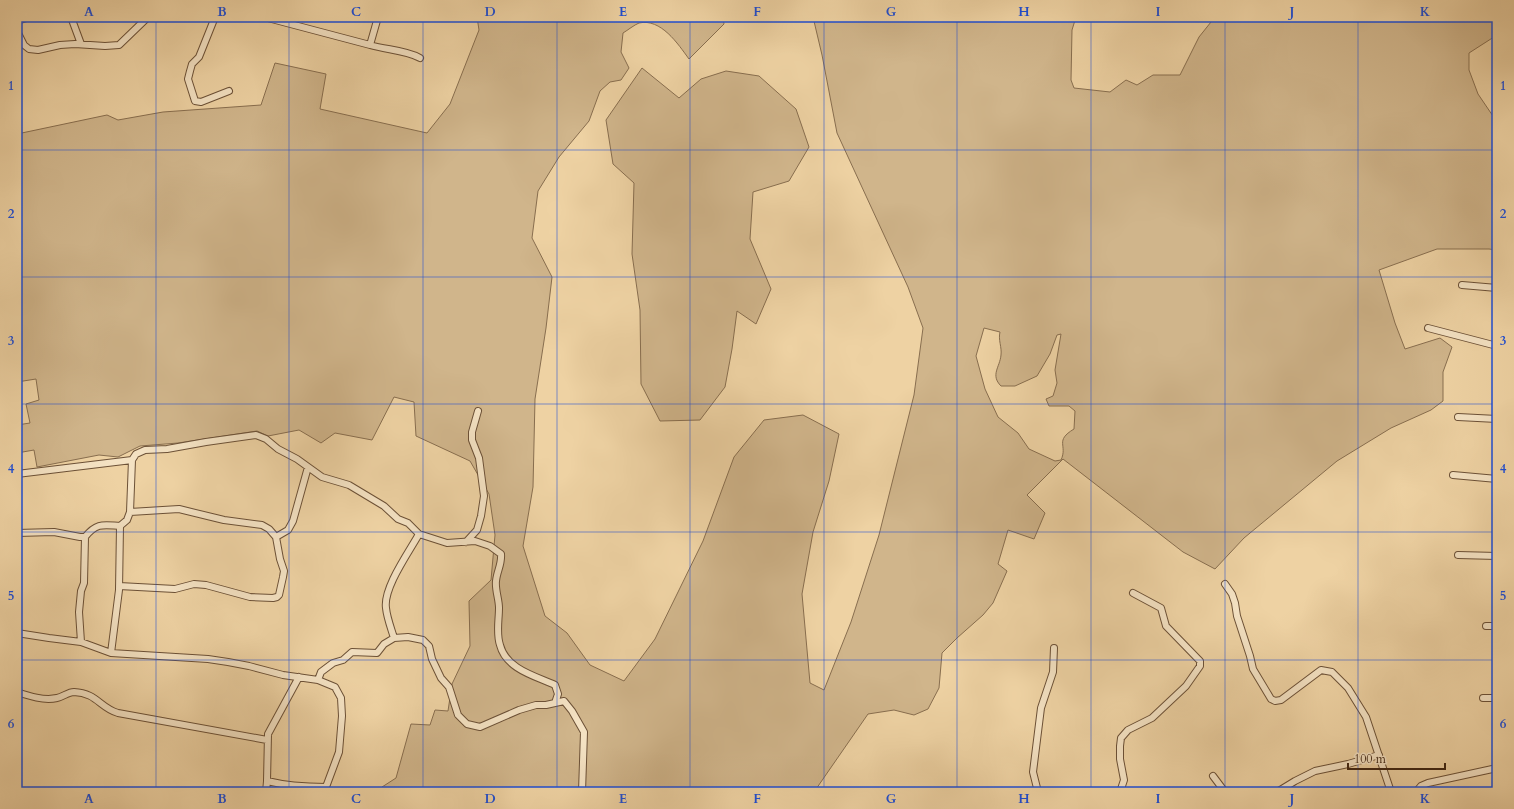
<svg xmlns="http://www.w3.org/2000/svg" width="1514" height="809" font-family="Cardo,serif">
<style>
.green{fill:#d0b58b;stroke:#886e4f;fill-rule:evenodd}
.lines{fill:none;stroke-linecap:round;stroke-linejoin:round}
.street-casing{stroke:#6c5137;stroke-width:8}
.street{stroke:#f4e2c3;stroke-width:6}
.grid{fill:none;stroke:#1d4ed8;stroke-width:1;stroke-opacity:0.55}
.neatline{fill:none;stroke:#1d4ed8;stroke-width:1.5}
.grid-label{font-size:13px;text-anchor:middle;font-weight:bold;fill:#1d4ed8}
</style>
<rect width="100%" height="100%" fill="#eed2a3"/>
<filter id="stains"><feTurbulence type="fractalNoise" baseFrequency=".005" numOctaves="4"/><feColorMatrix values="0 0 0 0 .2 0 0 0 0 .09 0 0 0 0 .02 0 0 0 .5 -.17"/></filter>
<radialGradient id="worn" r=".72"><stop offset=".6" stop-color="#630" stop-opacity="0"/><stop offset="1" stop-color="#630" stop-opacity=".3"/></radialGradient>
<path class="green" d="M477,17H723L724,24L689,59C678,44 661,18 639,23C634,25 628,30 623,33L621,52L629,68L621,80L610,82L600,91L589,121L559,157L538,191L532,238L552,277L546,328L535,399L533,487L523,546L545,616L567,633L590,665L624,681L655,639L703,541L734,457L764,420L803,415L839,434L829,481L813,532L802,594L810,683L824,690L851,622L879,535L914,395L923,328L908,287L837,133L822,55L813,17H1076L1072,30L1071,80L1074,88L1110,92L1126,80L1137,85L1153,75H1180L1199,37L1215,17H1497V35L1469,53V70L1478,94L1497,122V250L1489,249H1437L1379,270L1395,323L1405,349L1440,338L1452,347L1443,372V401L1431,410L1391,428L1337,461L1244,538L1215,569L1183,552L1063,459L1027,495L1045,513L1034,539L1008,530L998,564L1007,571L993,603L983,615L957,638L942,653L939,688L928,709L914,715L894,710L868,714L814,792H380L382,787L396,778L411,724L430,725L435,710L448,711L452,684L470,646L469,601L491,580L495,535L489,494L470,461L416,436L414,402L394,397L372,440L335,433L321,443L299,430L268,436L257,431L178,443L140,446L118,457L99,455L37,467L34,450L17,453V425L30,423L26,404L39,400L36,379L17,382V134L107,115L118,120L163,112L261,105L275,63L326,74L320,109L427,133L450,104L479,30ZM984,328L1000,332C998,340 1002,347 1001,355C1000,367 990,375 1001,386H1015L1037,376L1050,354L1057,335L1061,334L1055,370L1057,383L1053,396L1046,399L1049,406H1069L1075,411L1074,429C1054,441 1068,445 1061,460L1055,461L1029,449L1018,433L998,417L985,389L976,356Z
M642,68L679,98L701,79L726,71L759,76L796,109L809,147L789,181L753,192L750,239L771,289L756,324L737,311L732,349L725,387L700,420L660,421L641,384L640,310L632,254L634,183L613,164L606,120Z"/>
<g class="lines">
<g class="street-casing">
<path id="street" d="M71,17L81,44
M215,17L199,57L192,64L190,71L188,79L195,101L201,102L229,91
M264,17L370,45L378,17
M17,21L30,17
M17,31L24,45L29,49L38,50L60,45L75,44L105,46L119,45L148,17
M370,45C386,50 406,50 420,58
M1462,285L1497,288
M1428,328L1497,346
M1458,417L1497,419
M17,474L132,460
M1453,475L1497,479
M17,533L54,532L80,537H85C97,522 104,525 120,526L127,520L130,512L132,460L136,454L145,450L167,449L206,442L256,435L266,439L278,449L297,459L322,477L349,485L384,506L398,519L408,523L419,534L447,543L475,541L490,546L501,554C502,564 497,571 496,581C495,590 499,599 499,608C499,620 496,633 500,645C506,669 535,676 555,685L558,694L555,703L546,705H536L519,710L480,727L467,724L458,715L449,687L441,678L432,659L429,646L423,640L408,637L394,638L384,644L377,653L352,652L343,660L333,663L321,672L318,680
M276,537L288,530L293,521L308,467
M466,542L477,530L481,516L484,496L479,458L472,440V432L478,411
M1458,555L1497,556
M1225,584L1232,594L1235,603L1237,616L1250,656L1253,669L1271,699L1275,701L1281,700L1321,670L1332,672L1348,688L1366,717L1391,792
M119,586L175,589L194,584L206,585L250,597L273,598L277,597L279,595L283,577L284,571L280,559L276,537L269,529L262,525L224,520L179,509L130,512
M1486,626H1497
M17,633L49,638L81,642L111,653L208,659L228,662L249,666L283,675L318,680L335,687L341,698L342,716L339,752L326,787V792
M394,638C391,628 387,618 386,608C383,588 409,552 419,534
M81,642L79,612L81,591L84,583L85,537
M111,653L119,590L120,526
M17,692C29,696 44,701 57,698C63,697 68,692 74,692C97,693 100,708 118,713L267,740
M1483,698H1497
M555,703L564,701L572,711L584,732L582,792
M1213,776L1225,792
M267,781L268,734L299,677
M266,792L267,781C287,786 306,787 326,787
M1038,792L1033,772L1041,708L1053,672L1054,648
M1120,792L1124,780L1120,759V746L1121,738L1128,730L1152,718L1186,686L1200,666V661L1166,626L1161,608L1133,593
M1277,792L1295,781L1315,771L1348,764L1379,755
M1416,792L1421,786L1428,783L1497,768"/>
</g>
<use href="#street" class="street"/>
</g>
<path class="grid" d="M156,17V792M289,17V792M423,17V792M557,17V792M690,17V792M824,17V792M957,17V792M1091,17V792M1225,17V792M1358,17V792M17,150H1497M17,277H1497M17,404H1497M17,532H1497M17,660H1497"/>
<rect width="1514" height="809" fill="none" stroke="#eed2a3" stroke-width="44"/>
<path d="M1348 763v6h97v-6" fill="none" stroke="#402613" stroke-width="2"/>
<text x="1354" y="763" font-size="12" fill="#402613" stroke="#f4e2c3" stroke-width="3" paint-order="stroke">100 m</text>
<rect x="22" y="22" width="1470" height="765" class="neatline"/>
<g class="grid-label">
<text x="89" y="16">A</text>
<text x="222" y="16">B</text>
<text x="356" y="16">C</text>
<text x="490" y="16">D</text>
<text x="623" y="16">E</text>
<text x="757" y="16">F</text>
<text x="891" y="16">G</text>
<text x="1024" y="16">H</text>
<text x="1158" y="16">I</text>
<text x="1292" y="16">J</text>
<text x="1425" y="16">K</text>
<text x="11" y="90">1</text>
<text x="1503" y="90">1</text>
<text x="11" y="218">2</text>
<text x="1503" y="218">2</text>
<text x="11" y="345">3</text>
<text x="1503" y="345">3</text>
<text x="11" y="473">4</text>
<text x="1503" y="473">4</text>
<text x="11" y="600">5</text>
<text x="1503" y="600">5</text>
<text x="11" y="728">6</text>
<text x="1503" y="728">6</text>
<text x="89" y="803">A</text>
<text x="222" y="803">B</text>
<text x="356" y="803">C</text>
<text x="490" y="803">D</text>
<text x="623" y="803">E</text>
<text x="757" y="803">F</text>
<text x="891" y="803">G</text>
<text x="1024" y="803">H</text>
<text x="1158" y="803">I</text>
<text x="1292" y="803">J</text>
<text x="1425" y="803">K</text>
</g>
<rect width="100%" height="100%" filter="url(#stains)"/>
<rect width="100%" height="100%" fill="url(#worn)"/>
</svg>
